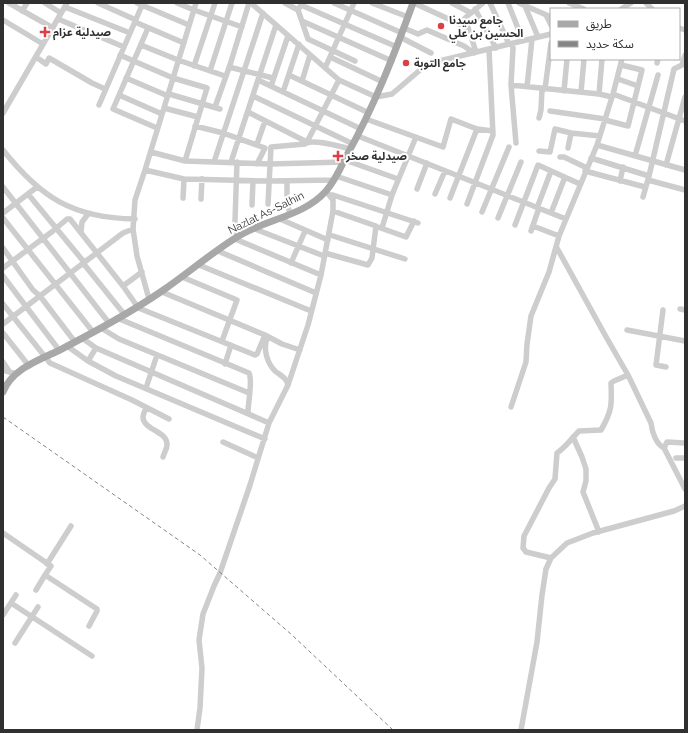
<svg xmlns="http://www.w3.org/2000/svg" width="688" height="733" font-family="Raleway,'Noto Sans Arabic',sans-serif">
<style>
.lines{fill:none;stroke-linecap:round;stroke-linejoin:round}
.minor{stroke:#cdcdcd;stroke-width:5.5}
.major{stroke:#a8a8a8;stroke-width:7}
.rail{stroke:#858585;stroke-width:1;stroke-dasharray:4 3;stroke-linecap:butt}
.poi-dot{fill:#db3f48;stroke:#fff;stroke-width:1.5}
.labels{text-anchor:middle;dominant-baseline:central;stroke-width:4;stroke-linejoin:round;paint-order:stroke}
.poi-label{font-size:11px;font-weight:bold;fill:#303030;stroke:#fff;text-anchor:start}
.street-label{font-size:11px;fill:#303030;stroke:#fff}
</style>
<rect width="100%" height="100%" fill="#fff"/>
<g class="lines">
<path class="minor" d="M9,3L53,28
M45,3L61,13
M98,3L136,20
M137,3L189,25
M177,3L194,10L242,27
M251,3L339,80L376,97L392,94L427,64L551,34
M285,3L298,10L301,5L397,47
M334,3L402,33
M372,3L408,17
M414,3L468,28
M452,3L471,13
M490,3L509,44
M508,3L523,41
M519,3L551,17
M569,3L584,9
M646,3L652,9
M525,6L538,37
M65,7L130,33
M475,9L496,48
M621,9L631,3
M298,10L308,39L355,61
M22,11L27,3
M546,15L551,25
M58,19L124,47
M3,20L43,44
M302,21L392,61
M135,22L184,43
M148,28L113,109L157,128
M404,28L418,34L427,30L464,46L474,53
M679,28L685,30
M400,37L431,53
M512,44L513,48L511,85L599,94L612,97
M141,45L178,60L225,76
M476,52L465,18L483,3
M120,55L173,78L207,88L185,161
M36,57L46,64L49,58L92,83L105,89
M330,57L383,82
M657,63L658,59
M194,66L215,3
M229,67L273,78
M325,68L354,3
M210,71L232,3
M289,75L369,113
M126,78L168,96
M618,79L638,86
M258,80L361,129
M302,81L310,55
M511,85L516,143
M271,86L288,36
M527,87L532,39
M545,89L551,43
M564,91L567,59
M283,92L299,44
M581,92L584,59
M169,94L220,109
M599,94L602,59
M613,94L685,121
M119,95L162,114
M253,96L353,144
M99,105L143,3
M215,107L230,65L249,3
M164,108L198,117
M550,111L605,119
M248,112L307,142L339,80
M3,113L67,3
M539,118L541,110L542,89
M366,119L443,147L451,119L477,129L493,131
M605,120L628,126L642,70L621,65
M195,126L223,133L265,148L257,164
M358,136L566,219
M257,144L265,121
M597,145L685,170
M568,148L571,133
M3,150C41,198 73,218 135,219
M539,151L550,152L555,129L571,133L600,136
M151,152L185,161L270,164L343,162
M635,156L658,75
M560,157H564L587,168
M591,158L649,176
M345,160L398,179
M214,162L263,13
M231,162L276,25
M237,162L235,221L237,237
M666,165L685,97
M145,170L184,179L269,181L334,180
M585,171L645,187
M336,176L392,195
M648,180L685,190
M287,181V202L290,214
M620,181L623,167
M3,187L109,323
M417,189L427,163
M28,194L84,262
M435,194L445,171
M330,195H333L418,223
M643,197L649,176L674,69L682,65L685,55
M183,198L184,179
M450,198L477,129
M201,199L202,179
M268,204L271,147L305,144C313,138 340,147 351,149
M467,204L493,135L489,49
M252,205L253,181
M537,208L551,171
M482,212L509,147
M3,213L37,187
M551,213L565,177
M3,218L93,332
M498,218L521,162
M280,219L328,240
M515,225L538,165L580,184
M533,226L559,236
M378,227L406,237L414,221
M382,228L392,195L416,137
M255,229L324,256
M531,231L539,208
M81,232L82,222L88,214
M330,235L405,259
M235,239L321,275
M3,248L33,290L40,296L75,342
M557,248L605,335L628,375L651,423C652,432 656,444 664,448L685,489
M218,251L316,293
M325,253L368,265L372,258L376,226L333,211
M83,263L124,314
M291,263L305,231
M199,265L311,311
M3,268L53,231L67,219H70L123,286L142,272
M3,276L59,350
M182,277L237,300L222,341
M123,286L137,306
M149,299L137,256L133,229L135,200L145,170L196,3
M3,304L50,363L132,400L169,419
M136,307L255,355L257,354L265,335L162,292
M680,309L685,310
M663,310L656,365L666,367
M117,318L249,373C253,381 248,402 248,412
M3,324L123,233L133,229
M101,328L119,339L249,393
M627,330L685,341
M3,333L29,366
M265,335L282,344L300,350
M82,338L96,348L269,423
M267,338C263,349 267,363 275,371C281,376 286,377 288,385
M67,346L88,361L116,376L265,439
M88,361L96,348
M3,362L9,371
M225,364L231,345
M3,370L16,374
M146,388L157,355
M511,407L526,362L527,344L531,316L549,272L559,236L597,145L613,94L622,59
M146,408C145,411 143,414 143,417C143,430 168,431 167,445C167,449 164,453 163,457
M573,437L582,457L586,469V481L583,492L599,532
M223,442L258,458
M664,448L667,442L685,443
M676,458H685
M3,533L51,566L45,575L97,609V611L89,626
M551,558L526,552L523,548L524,536L549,488L555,479L557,453C566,447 571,439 579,431L601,430C612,411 612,405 611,383L614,381L628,375
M47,564L71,526
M36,590L45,575
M11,603L92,656
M3,615L16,595
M15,643L38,607
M197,730L200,708L202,668L199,640L203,614L214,586L220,573L250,485L269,423L288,385L308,325L321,275L333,211V200L326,191
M521,730L537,642L542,595L546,569L551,558L567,543L593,533L674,511L685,506"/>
<path class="major" d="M3,392C12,369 39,360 60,350C94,332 130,313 162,291C187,274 211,253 237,237C265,219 303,217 326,191C335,181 341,167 347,155C374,107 394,55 413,3"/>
<path class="rail" d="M3,417L200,555L292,635L393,730"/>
</g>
<g class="poi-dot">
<circle cx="441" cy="26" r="4"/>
<path d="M43 26h4v4h4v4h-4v4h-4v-4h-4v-4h4z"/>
<circle cx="406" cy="63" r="4"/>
<path d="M336 150h4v4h4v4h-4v4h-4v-4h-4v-4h4z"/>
</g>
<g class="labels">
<g class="poi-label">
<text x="449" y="20">جامع سيدنا<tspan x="449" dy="13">الحسين بن علي</tspan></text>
<text x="53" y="32">صيدلية عزام</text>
<text x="414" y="63">جامع التوبة</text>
<text x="346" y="156">صيدلية صخر</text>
</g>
<g class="street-label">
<text transform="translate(266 213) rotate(-26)">Nazlat As-Salhin</text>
</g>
</g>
<rect width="688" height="733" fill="none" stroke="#303030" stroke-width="8"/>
<rect x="550" y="8" width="130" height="52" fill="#ffffff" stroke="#acacac"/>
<rect x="558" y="21" width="20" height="6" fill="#a8a8a8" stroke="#acacac"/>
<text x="586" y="28" font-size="12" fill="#303030">طريق</text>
<rect x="558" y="41" width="20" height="6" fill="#858585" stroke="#acacac"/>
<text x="586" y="48" font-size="12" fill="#303030">سكة حديد</text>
</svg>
